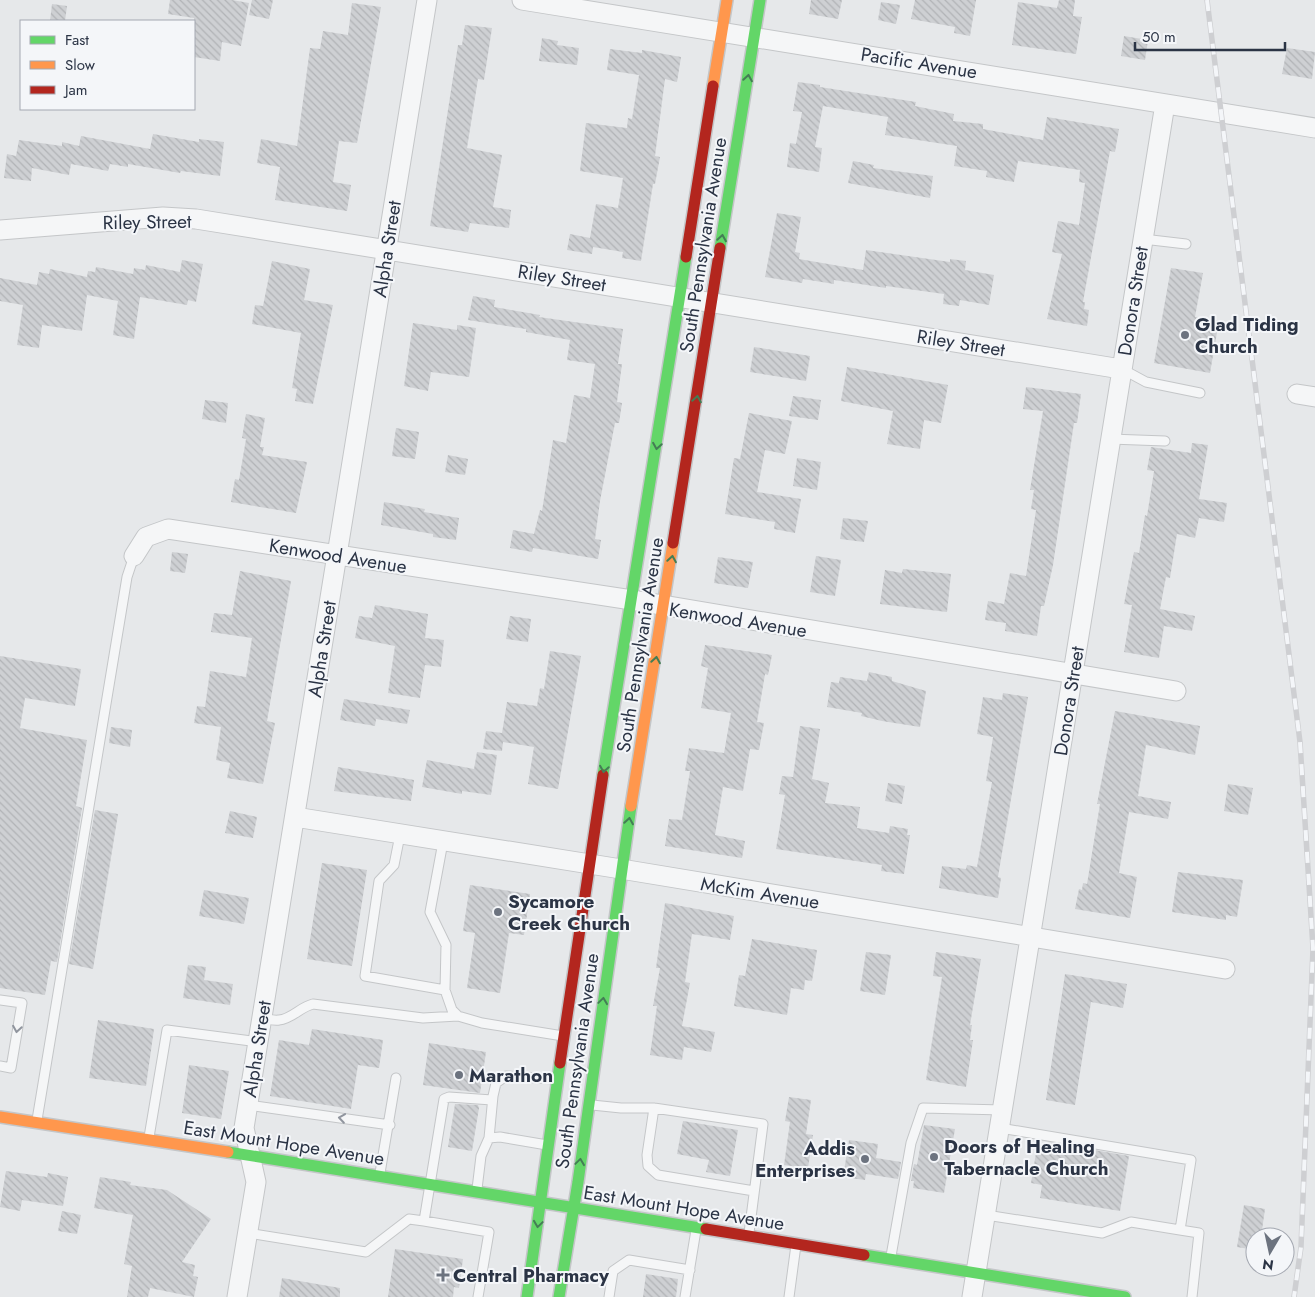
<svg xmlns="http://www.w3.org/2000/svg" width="1315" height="1297" font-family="Jost,sans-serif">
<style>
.building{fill:url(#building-back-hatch)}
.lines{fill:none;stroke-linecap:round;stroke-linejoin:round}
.lane-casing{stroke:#c4c6c8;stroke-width:11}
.street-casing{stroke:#c4c6c8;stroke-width:21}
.fast-casing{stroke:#c4c6c8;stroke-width:14}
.slow-casing{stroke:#c4c6c8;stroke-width:14}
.jam-casing{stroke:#c4c6c8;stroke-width:14}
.lane{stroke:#f5f6f7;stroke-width:9}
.street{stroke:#f5f6f7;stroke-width:19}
.fast{stroke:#63d668;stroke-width:11}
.slow{stroke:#ff974d;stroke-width:11}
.jam{stroke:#b3261e;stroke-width:11}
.rail-casing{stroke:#cecfd2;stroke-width:5.5}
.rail{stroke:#f4f6f9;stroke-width:4;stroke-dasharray:11;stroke-linecap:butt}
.oneway{stroke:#447d55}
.oneway2{stroke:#90959e}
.poi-dot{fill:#6c737f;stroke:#f4f6f9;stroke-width:2}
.labels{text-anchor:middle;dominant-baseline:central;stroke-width:4;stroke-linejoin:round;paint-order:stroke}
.street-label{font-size:19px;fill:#2b3445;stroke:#f4f6f9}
.poi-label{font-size:19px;font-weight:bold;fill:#2b3445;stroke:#f4f6f9;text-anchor:start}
</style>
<defs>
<pattern id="building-back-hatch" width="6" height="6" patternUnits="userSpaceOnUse" patternTransform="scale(1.25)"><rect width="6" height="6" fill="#ced0d3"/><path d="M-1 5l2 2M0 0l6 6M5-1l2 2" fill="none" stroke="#b1b3b6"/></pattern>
</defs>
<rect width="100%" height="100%" fill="#e6e8ea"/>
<path class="building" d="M170,0H232L249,3L241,46L222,42L220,61L194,57V18L168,14Z
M252,0H273L269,19L249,15Z
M811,0H842L838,19L809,14Z
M915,0H976L970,36L954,33L955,27L911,19Z
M1059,0H1075L1073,16L1082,17L1076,54L1012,45L1018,2L1057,8Z
M881,2L900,5L896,24L878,20Z
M352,3L381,7L357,143L339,141L333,182L351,185L347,211L275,200L280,167L257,163L261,139L297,146L310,48L320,49L323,31L348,35Z
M52,4L67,6L65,21H50Z
M465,25L492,28L484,80L478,79L467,148L502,155L493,207L511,210L509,228L470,223L468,232L430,226L458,45H462Z
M1124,36L1148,40L1145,60L1121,56Z
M542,38L558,41L557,45L579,48L577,65L539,61Z
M1287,48L1315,52L1312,79L1282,74Z
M610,49L642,53V50L681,57L677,82L665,79L655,156L660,157L655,184H653L641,261L622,258L623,252L593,247L592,254L567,250L570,234L590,238L596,204L618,208L623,178L580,171L586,123L627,128L628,118L632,119L639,75L607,70Z
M798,82L820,85V87L916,102L915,106L954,114L953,121L983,124V129L1043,140L1047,117L1119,129L1115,152L1110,151L1083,302H1085L1084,309L1089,310L1087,326L1047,319L1062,254L1052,252L1058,221L1079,225L1085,183L1079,182L1080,170L1018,161L1014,182L986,177L987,171L954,166L957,146L885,135L888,117L823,106L815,147L822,148L819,172L787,167L790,143L796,144L802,112L793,111Z
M153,134L199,142V139L224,142L220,176L181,171L180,173L128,164V167L110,164L108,171L71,164L69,175L32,168L31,181L4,178L7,154L16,156L19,140L62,146V142L79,146L81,136L150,149Z
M853,161L874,165L873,168L933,176L930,198L848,183Z
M777,213L801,217L795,252L800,253L799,259L863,270L866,250L950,262V259L966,261L965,270L994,275L989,305L960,300L959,306L943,304L944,294L886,286V288L834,280V284L803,279L802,283L765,277Z
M182,260L203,264L196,302L188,300L187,305L140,297L134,339L113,335L118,301L87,295L82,331L42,325L39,348L17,345L23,305L0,301V278L37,285L39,272L49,274L50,269L87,277L88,271L95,272L96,267L133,274L134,268L145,270L146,265L180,272Z
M272,261L310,269L304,300L333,305L313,404L295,401L297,389L292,388L301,333L252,324L255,305L263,306Z
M1171,268L1203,273L1195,317L1219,321L1210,373L1154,363Z
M473,296L495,300L494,307L540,315L539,317L623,329L618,364H622L617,402L622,403L619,423H615L600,501L595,539L601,540L598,559L533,548L532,552L510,548L513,530L534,534L540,510L542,511L553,440L566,443L574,395L590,398L595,364L567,360L570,340L526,332V329L468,320Z
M413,323L457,330V325L476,328L469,377L431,372L428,391L404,386Z
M754,347L810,356L806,381L750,372Z
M847,367L948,385L941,423L924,420L920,449L887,444L893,411L841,401Z
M1026,387L1081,394L1077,423H1074L1053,565L1044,606H1041L1037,636L1005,631L1006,623L985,620L988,601L1004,604L1010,573L1026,576L1036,510L1031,509L1034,490H1030L1043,411L1023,409Z
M793,396L821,400L818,420L789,416Z
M205,400L228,403L226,423L202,419Z
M749,413L792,421L785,454L765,450L757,492L801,499L795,533L774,529L775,522L725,514L734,458L740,459Z
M246,414L265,418L260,447H264L262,455L307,462L296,513L231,502L235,479L239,480L246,439L242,438Z
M396,428L419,432L415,459L392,456Z
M1192,443L1208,445L1199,499L1227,503L1224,522L1199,518L1195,538L1177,534L1170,578L1166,577L1160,609L1195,616L1192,631L1164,626L1159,658L1124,652L1132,605L1124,604L1134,552L1139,553L1145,515L1147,516L1154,471L1147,470L1151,447L1191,453Z
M448,455L468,459L465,475L445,472Z
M797,458L821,462L817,490L793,486Z
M384,502L425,509L424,512L459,518L456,540L433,537V534L381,525Z
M843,518L868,521L864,542L840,539Z
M172,552L188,554L185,573L170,571Z
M816,556L841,560L835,596L810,592Z
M718,557L753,562L748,588L714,583Z
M903,569L951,574L947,612L880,604L885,570L902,573Z
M240,571L291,581L267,721L275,723L263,784L227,778L230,763L216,760L221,727L194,723L197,706L205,707L210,671L246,677L252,638L211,632L214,613L232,615Z
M375,605L428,614L425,638L444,640L441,667L425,665L420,698L388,693L395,646L355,638L359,616L372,618Z
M510,616L531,619L528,642L506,639Z
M705,645L772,655L768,675L765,674L757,722L764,723L759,750L750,749L743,791L723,787L715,835L745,841L742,858L665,846L669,819L682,820L690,771H685L689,748L724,753L731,713L701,708L708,668L701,666Z
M550,651L581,656L558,789L528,784L534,747L503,742L502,751L483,749L486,731L502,733L507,702L537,706L540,688L544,689Z
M0,656L81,669L75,706L25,698L20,728L87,740L76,806L82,808L57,962L51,961L45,995L0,988Z
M869,672L892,677V681L926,691L920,727L882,721L861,716L862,713L827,707L831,682L839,683L840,677L867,681Z
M1003,693L1028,697L998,877L1001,878L998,898L939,888L942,866L966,869L967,865L977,867L992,782L986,781L993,737L977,734L983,697L1002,700Z
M344,699L410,710L407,724L376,719L375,726L340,720Z
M1115,711L1200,726L1195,755L1146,745L1138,796L1171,802L1168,819L1129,812L1119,873L1137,877L1130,918L1075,909L1079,889L1082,890L1083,883L1087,884L1100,804H1097Z
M800,726L820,729L812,779L829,783L825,803L860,807L857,828L889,833L890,826L908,829L907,835H910L904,874L881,871L882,865L776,849L785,795L779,794L782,776L793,777Z
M111,727L132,730L130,747L109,743Z
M477,752L497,755L491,795L462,791V794L422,787L427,760L474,769Z
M338,767L414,780L411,801L334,791Z
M888,783L905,786L902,804L885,801Z
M1228,784L1253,788L1248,815L1224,811Z
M95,810L118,814L93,969L69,964Z
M230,811L257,817L253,838L225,833Z
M322,863L367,870L352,966L307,959Z
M1178,872L1243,880L1237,917L1226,915V920L1172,912Z
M470,885L530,894L524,935L509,933L500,993L467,988L475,933L463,931Z
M204,890L249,898L244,924L199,916Z
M665,903L734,916L730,940L692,934L685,982L690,983L682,1026L715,1032L711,1052L684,1047L682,1060L650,1055L657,1006H653L660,968H656Z
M752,939L817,950L812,981L805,980L804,990L791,988L787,1015L734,1006L739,975L745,976Z
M866,952L891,955L885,995L860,991Z
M936,952L981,959L970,1025H972L970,1040H973L966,1087L926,1080L942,977L933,976Z
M188,965L206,967L204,980L233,984L230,1005L183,998Z
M1065,974L1127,984L1123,1008L1091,1002L1075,1105L1046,1100Z
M98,1020L154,1029L146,1086L89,1078Z
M312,1029L383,1040L379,1068L358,1065L351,1109L270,1096L279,1040L309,1045Z
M429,1043L486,1052L480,1093L423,1085Z
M189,1065L229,1071L221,1119L182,1113Z
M789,1097L811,1100L806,1134L813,1135L808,1168L784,1165L790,1122L785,1121Z
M455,1104L478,1105L479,1108L472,1151L448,1147Z
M683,1121L738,1130L730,1176L706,1172L709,1160L677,1154Z
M924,1125L955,1129L944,1193L913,1188L914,1181H911L914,1164L917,1165Z
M849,1140L878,1144L876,1158L901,1162L898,1179L866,1174L865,1180L843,1177Z
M1047,1142L1129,1156L1120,1211L1040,1198L1042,1185L1031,1183L1037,1147L1046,1149Z
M6,1171L47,1177L48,1173L68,1177L63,1206L22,1200L20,1211L0,1207Z
M100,1177L131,1182L130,1185L167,1190L211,1219L182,1262L195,1265L193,1276L198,1277L194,1297L150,1288L148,1297H127L132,1266L124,1264L133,1215L94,1208Z
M1244,1205L1265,1209L1261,1237H1255V1250L1237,1247Z
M62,1211L81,1215L77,1234L58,1231Z
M395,1249L463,1259L459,1288L454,1287L453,1297H388Z
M646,1274L678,1279L676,1297H643Z
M282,1278L340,1288V1297H279Z"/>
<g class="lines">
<g class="lane-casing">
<path id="lane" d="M1143,239L1186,244
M1122,369L1146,382L1200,393
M1110,439L1165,441
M400,835L394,865L379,881L365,976L445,990
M443,842L430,912L446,945L445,990L452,1010L458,1016L482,1023L563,1036
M0,1000L22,1003L11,1068L0,1066
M263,1018C268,1019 274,1021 279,1020C292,1019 300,1007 313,1004L423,1018L458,1016
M248,1105L390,1125
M592,1105L621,1108H654L763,1124L749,1233
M654,1108L647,1155L648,1166L658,1175L754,1191
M37,1120L127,577L134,556
M1000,1128L1191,1160L1180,1230L1199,1233L1192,1297
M149,1137L167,1030L259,1042
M489,1138L493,1096L496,1083L506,1076L555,1079
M380,1173L396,1078
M477,1189L481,1156L489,1138L500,1137L547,1145
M986,1215L1102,1233L1131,1222L1180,1230
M248,1233L366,1252L409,1219L424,1221
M891,1256L911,1143L923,1108L1003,1110
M478,1297L489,1232L424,1221L444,1099L449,1097L492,1100
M609,1297L613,1271L629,1260L690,1270
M685,1297L696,1230
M789,1297L796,1245"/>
</g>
<g class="street-casing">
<path id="street" d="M522,0L1315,128
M0,230L163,217L196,219L1121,369
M1297,394L1315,397
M134,556L146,537L168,529L632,600L1176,691
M295,817L621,869L1225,969
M237,1297L256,1182L244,1128L427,0
M972,1297L1165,104"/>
</g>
<g class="fast-casing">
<path id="fast" d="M720,248L760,0
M603,775L686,257
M228,1152L706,1229
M864,1255L1125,1297
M527,1297L560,1063
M559,1297L578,1182L631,806"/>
</g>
<g class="slow-casing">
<path id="slow" d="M713,86L727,0
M631,806L673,543
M0,1117L228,1152"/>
</g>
<g class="jam-casing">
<path id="jam" d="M686,257L713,86
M673,543L720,248
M560,1063L603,775
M706,1229L864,1255"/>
</g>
<use href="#lane" class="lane"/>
<use href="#street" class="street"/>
<use href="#fast" class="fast"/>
<use href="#slow" class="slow"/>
<use href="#jam" class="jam"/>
<g class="rail-casing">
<path id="rail" d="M1207,0L1300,742L1313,948L1301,1247L1294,1297"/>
</g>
<use href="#rail" class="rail"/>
</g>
<defs><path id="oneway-chevron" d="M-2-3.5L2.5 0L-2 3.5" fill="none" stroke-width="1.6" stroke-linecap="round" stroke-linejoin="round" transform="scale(1.25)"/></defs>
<g class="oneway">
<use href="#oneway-chevron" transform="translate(748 78) rotate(-81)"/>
<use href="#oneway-chevron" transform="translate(722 238) rotate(-81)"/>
<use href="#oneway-chevron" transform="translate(697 399) rotate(-81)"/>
<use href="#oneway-chevron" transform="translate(657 446) rotate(99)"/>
<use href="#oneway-chevron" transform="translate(672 559) rotate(-81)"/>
<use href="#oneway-chevron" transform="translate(656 660) rotate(-81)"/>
<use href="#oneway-chevron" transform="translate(604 769) rotate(99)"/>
<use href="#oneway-chevron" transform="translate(629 821) rotate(-81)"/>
<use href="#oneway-chevron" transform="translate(603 1001) rotate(-82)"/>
<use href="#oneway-chevron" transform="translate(580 1162) rotate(-82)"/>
<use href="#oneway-chevron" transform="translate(538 1224) rotate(98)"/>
</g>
<g class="oneway2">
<use href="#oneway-chevron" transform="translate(17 1029) rotate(99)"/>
<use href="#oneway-chevron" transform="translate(342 1118) rotate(-172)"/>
</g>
<g class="poi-dot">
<circle cx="1185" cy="335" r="5"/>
<circle cx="498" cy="912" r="5"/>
<circle cx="459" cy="1075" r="5"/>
<circle cx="934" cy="1157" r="5"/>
<circle cx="865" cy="1159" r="5"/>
<path d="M440.5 1267.5h5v5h5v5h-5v5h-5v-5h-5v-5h5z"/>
</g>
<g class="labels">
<g class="street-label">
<text transform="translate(919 63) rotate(9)">Pacific Avenue</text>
<text transform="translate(147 222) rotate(-1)">Riley Street</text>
<text transform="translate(703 245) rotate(-81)">South Pennsylvania Avenue</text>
<text transform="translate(387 249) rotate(-81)">Alpha Street</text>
<text transform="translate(562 278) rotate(9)">Riley Street</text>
<text transform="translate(1133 301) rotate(-81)">Donora Street</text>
<text transform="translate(961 343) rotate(9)">Riley Street</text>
<text transform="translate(338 556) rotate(9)">Kenwood Avenue</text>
<text transform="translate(738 620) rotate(9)">Kenwood Avenue</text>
<text transform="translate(640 645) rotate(-81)">South Pennsylvania Avenue</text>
<text transform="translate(322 649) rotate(-81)">Alpha Street</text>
<text transform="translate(1069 701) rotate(-81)">Donora Street</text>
<text transform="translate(760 893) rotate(9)">McKim Avenue</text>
<text transform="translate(257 1049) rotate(-81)">Alpha Street</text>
<text transform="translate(577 1061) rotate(-82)">South Pennsylvania Avenue</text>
<text transform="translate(284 1143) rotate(9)">East Mount Hope Avenue</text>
<text transform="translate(684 1208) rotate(9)">East Mount Hope Avenue</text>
</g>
<g class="poi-label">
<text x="1195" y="324">Glad Tiding<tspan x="1195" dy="22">Church</tspan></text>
<text x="508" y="901">Sycamore<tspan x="508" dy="22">Creek Church</tspan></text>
<text x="469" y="1075">Marathon</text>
<text x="944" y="1146">Doors of Healing<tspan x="944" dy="22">Tabernacle Church</tspan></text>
<text x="855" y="1148" text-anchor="end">Addis<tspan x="855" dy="22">Enterprises</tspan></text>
<text x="453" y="1275">Central Pharmacy</text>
</g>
</g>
<rect x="20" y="20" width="175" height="90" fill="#f4f6f9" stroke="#a4a8b1"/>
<rect x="30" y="36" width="25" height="8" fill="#63d668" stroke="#a4a8b1"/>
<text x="65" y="45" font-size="15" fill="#2b3445">Fast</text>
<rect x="30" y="61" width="25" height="8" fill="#ff974d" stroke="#a4a8b1"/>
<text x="65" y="70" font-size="15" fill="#2b3445">Slow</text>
<rect x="30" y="86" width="25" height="8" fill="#b3261e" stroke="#a4a8b1"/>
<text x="65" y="95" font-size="15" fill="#2b3445">Jam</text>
<g transform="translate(1270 1252) rotate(189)"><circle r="24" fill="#f4f6f9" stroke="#a4a8b1"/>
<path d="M0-4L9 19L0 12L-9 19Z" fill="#6c737f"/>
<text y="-8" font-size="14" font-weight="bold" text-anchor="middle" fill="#2b3445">N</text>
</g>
<path d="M1135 42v8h150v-8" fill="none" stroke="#2b3445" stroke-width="2.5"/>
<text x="1142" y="42" font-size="15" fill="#2b3445" stroke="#f4f6f9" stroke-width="4" paint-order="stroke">50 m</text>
</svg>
